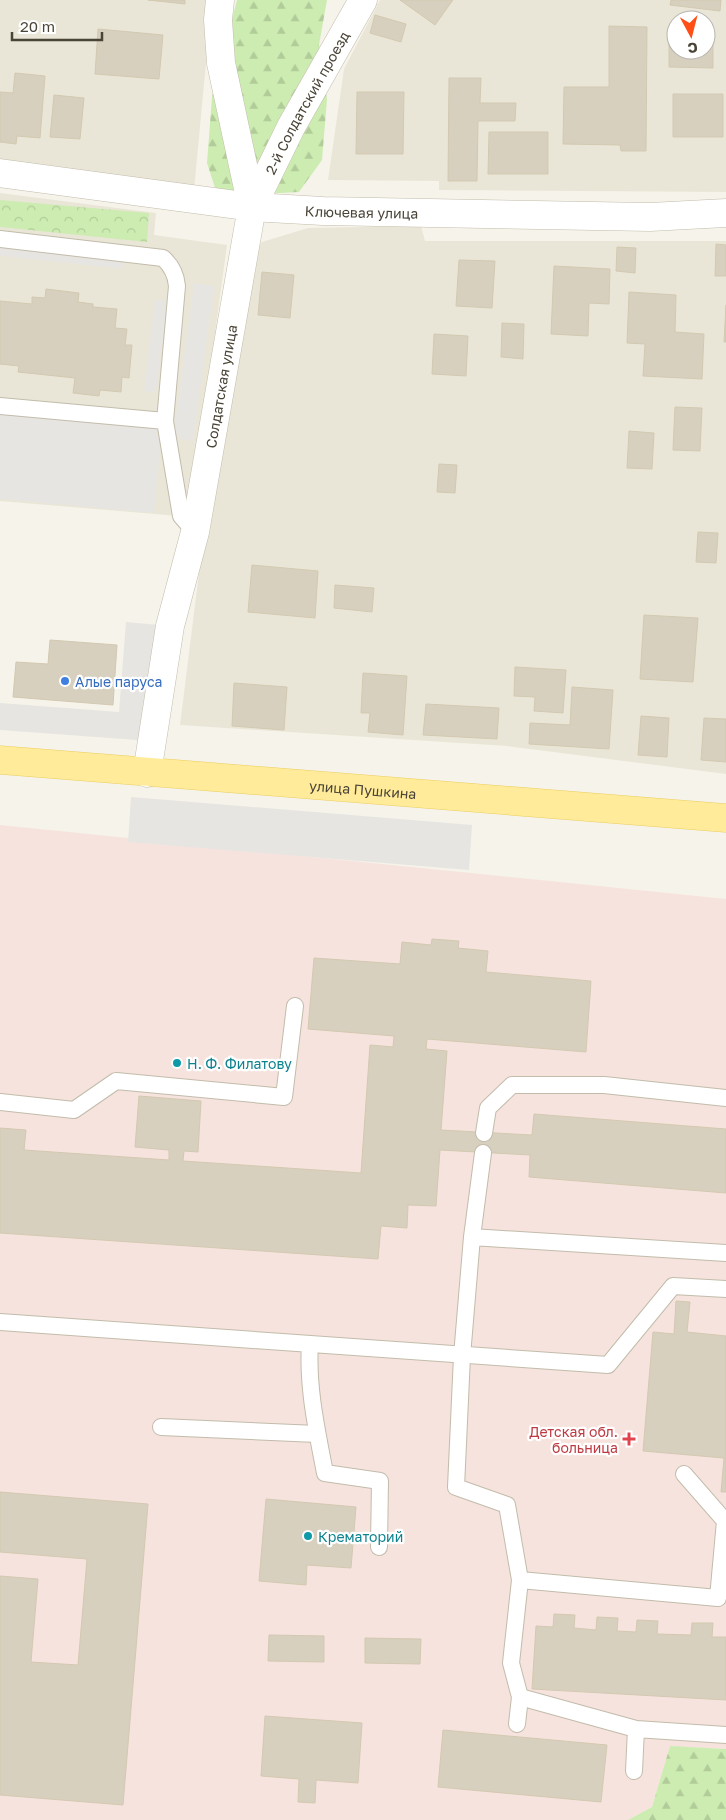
<svg xmlns="http://www.w3.org/2000/svg" width="726" height="1820" font-family="'Golos Text',sans-serif">
<style>
.residential{fill:#eae6d7;fill-rule:evenodd}
.medical{fill:#f6e3dd}
.forest{fill:url(#forest-firs)}
.park{fill:url(#park-crowns)}
.parking{fill:#e7e5e1}
.building{fill:#d8d0be;stroke:#d3c9b1}
.lines{fill:none;stroke-linecap:round;stroke-linejoin:round}
.service-casing{stroke:#c2bcab;stroke-width:18}
.minor-casing{stroke:#c2bcab;stroke-width:29}
.primary-casing{stroke:#ebce62;stroke-width:29}
.service{stroke:#fff;stroke-width:16}
.minor{stroke:#fff;stroke-width:28}
.primary{stroke:#ffeb99;stroke-width:28}
.shop-dot{fill:#3f7fe0;stroke:#fff;stroke-width:2}
.culture-dot{fill:#0f9aa8;stroke:#fff;stroke-width:2}
.health-dot{fill:#e0444e;stroke:#fff;stroke-width:2}
.labels{text-anchor:middle;dominant-baseline:central;stroke-width:4.5;stroke-linejoin:round;paint-order:stroke}
.street-label{font-size:14px;fill:#4a4437;stroke:#fff}
.shop-label{font-size:14px;fill:#366cbe;stroke:#fff;text-anchor:start}
.culture-label{font-size:14px;fill:#0d838f;stroke:#fff;text-anchor:start}
.health-label{font-size:14px;fill:#be3a42;stroke:#fff;text-anchor:end}
</style>
<defs>
<pattern id="forest-firs" width="22" height="20" patternUnits="userSpaceOnUse" patternTransform="scale(1.25)"><rect width="22" height="20" fill="#ccecb1"/><path d="M5 1l3.5 6h-7zM16 11l3.5 6h-7z" fill="#b1cc99"/></pattern>
<pattern id="park-crowns" width="20" height="18" patternUnits="userSpaceOnUse" patternTransform="scale(1.25)"><rect width="20" height="18" fill="#ccecb1"/><path d="M2 6a3 3 0 1 1 6 0M12 15a3 3 0 1 1 6 0" fill="none" stroke="#b1cc99"/></pattern>
</defs>
<rect width="100%" height="100%" fill="#f6f3ea"/>
<path class="residential" d="M0,0H212L194,190L0,164Z
M380,0H726V192L439,190V181L328,180L344,69ZM676,20H706V50H676Z
M0,193L156,213L154,235L227,245L190,517L0,501Z
M421,226L425,241H726V774L507,746L180,725L209,493L247,264L262,242L308,228Z"/>
<path class="medical" d="M0,825L726,899V1749L670,1746L652,1807L628,1820H0Z"/>
<path class="forest" d="M237,0H327L319,45L327,99L322,160L299,192L261,194L216,191L207,163L212,97Z
M670,1746L726,1749V1820H628L652,1807Z"/>
<path class="park" d="M0,200L149,213L147,242L0,227Z"/>
<path class="parking" d="M0,244L124,257L123,269L0,256Z
M194,283L214,286L193,441L173,438Z
M155,300L167,301L156,393L144,391Z
M0,408L163,423L154,513L0,499Z
M126,622L170,626L151,741L0,730V703L119,712Z
M131,797L472,825L469,870L128,842Z"/>
<path class="building" d="M148,0H185V4Z
M400,0H453L435,25Z
M671,0H721L720,11L670,5Z
M375,15L406,24L401,42L370,33Z
M609,26L647,27L646,151H621L620,145L563,144L564,87H609Z
M98,29L163,35L159,79L95,74Z
M669,39H676V50H706V39H713V68L669,67Z
M15,73L45,76L40,138L17,136L16,144L0,142V92L13,93Z
M449,78H481L480,103H516L515,121H478L477,181H448Z
M357,92H404L403,154H356Z
M673,94H723V137H673Z
M54,95L84,98L80,139L50,137Z
M489,132H548V174H488Z
M716,244L726,245V276H715Z
M617,247L636,248L635,273L616,271Z
M459,260L495,261L492,308L456,306Z
M554,266L610,269L609,304L589,303L588,336L551,334Z
M262,272L294,275L290,318L258,315Z
M46,289L79,293L78,302L93,304V307L117,309L115,328L127,329L125,345H132L129,378L122,377L121,392L100,390L99,396L73,393L75,378L18,372L19,366L0,364V301L32,304V297L45,298Z
M629,292L676,295L675,332L704,334L702,379L643,376L645,344L627,343Z
M726,305V342H724Z
M502,323L524,324L523,359L501,357Z
M434,334L468,336L466,376L432,374Z
M675,407L702,408L700,451L673,450Z
M629,431L654,433L652,469L627,468Z
M439,464L457,465L455,493L437,492Z
M698,532L718,533L716,563L696,562Z
M252,565L318,571L315,618L248,612Z
M335,585L374,588L372,612L334,608Z
M644,615L698,618L693,682L640,679Z
M50,640L117,645L113,705L13,697L16,662L48,664Z
M515,667L566,670L563,713L534,711L535,697L514,696Z
M363,673L407,676L403,735L368,732L370,713H361Z
M234,683L287,687L284,730L232,726Z
M572,687L613,690L609,749L529,744L530,723L570,725Z
M426,704L499,708L497,739L423,735Z
M641,716L669,718L667,757L638,755Z
M704,718L726,719V762L701,760Z
M432,939L459,941L458,948L488,951L486,972L591,981L586,1052L427,1039L426,1049L447,1051L441,1130L532,1135L534,1114L726,1129V1193L529,1177L530,1155L440,1150L436,1206L408,1205L407,1228L381,1226L378,1259L0,1233V1128L26,1130L24,1150L169,1160V1150L135,1147L139,1096L201,1101L198,1152L184,1151L183,1161L361,1173L370,1045L393,1047L394,1036L308,1029L314,958L400,964L402,942L431,945Z
M676,1301L690,1302L687,1332L726,1336V1492H721L724,1458L643,1451L653,1332L674,1334Z
M0,1492L148,1504L123,1805L0,1795V1576L38,1579L31,1662L78,1665L87,1559L0,1552Z
M266,1499L356,1507L351,1568L307,1565L306,1585L259,1581Z
M554,1614L575,1615L574,1628L596,1630L597,1617L618,1618L617,1631L636,1632L637,1620L658,1621L657,1634L691,1635L692,1623H713L712,1637H726V1700L532,1689L536,1626L553,1627Z
M269,1635L324,1636V1662L268,1661Z
M365,1638L421,1639L420,1664L365,1663Z
M265,1716L362,1723L358,1783L316,1780L315,1803L298,1802L299,1779L261,1776Z
M443,1730L607,1745L601,1802L438,1787Z"/>
<g class="lines">
<g class="service-casing">
<path id="service" d="M0,239L163,258C172,266 176,274 177,286L165,421L181,516L195,532
M0,406L165,421
M0,1102L74,1110L116,1081L284,1097L295,1006
M484,1133L488,1108L512,1085H604L726,1098
M483,1153L472,1237L726,1253
M472,1237L462,1356L456,1487L507,1505L520,1580L511,1663L520,1697
M0,1322L608,1365L673,1286L726,1289
M310,1344C307,1387 317,1431 325,1473L380,1481L379,1547
M161,1427L317,1434
M520,1580L718,1598L725,1521L684,1474
M517,1724L520,1697L636,1729L726,1735
M634,1771L636,1729"/>
</g>
<g class="minor-casing">
<g id="minor">
<path id="s1" d="M0,173L252,207L323,211L650,217L726,213"/>
<path id="s2" d="M252,207L291,127L363,0"/>
<path id="s3" d="M147,773L170,626L195,532L252,207L221,63L218,20L220,0"/>
</g>
</g>
<g class="primary-casing">
<g id="primary">
<path id="s4" d="M0,760L726,818"/>
</g>
</g>
<use href="#service" class="service"/>
<use href="#minor" class="minor"/>
<use href="#primary" class="primary"/>
</g>
<circle class="shop-dot" cx="65" cy="681" r="5"/>
<g class="culture-dot">
<circle cx="177" cy="1063" r="5"/>
<circle cx="308" cy="1536" r="5"/>
</g>
<path class="health-dot" d="M626.5 1431.5h5v5h5v5h-5v5h-5v-5h-5v-5h5z"/>
<g class="labels">
<g class="street-label">
<text stroke="none"><textPath href="#s2" startOffset="118">2-й Солдатский проезд</textPath></text>
<text stroke="none"><textPath href="#s1" startOffset="364">Ключевая улица</textPath></text>
<text stroke="none"><textPath href="#s3" startOffset="394">Солдатская улица</textPath></text>
<text stroke="none"><textPath href="#s4" startOffset="364">улица Пушкина</textPath></text>
</g>
<g class="shop-label">
<text x="75" y="681">Алые паруса</text>
</g>
<g class="culture-label">
<text x="187" y="1063">Н. Ф. Филатову</text>
<text x="318" y="1536">Крематорий</text>
</g>
<g class="health-label">
<text x="618" y="1431">Детская обл.<tspan x="618" dy="16">больница</tspan></text>
</g>
</g>
<g transform="translate(691 35) rotate(173)"><circle r="24" fill="#ffffff" stroke="#b7b4af"/>
<path d="M0-4L9 19L0 12L-9 19Z" fill="#ff4f17"/>
<text y="-8" font-size="14" font-weight="bold" text-anchor="middle" fill="#4a4437">С</text>
</g>
<path d="M12 32v8h90v-8" fill="none" stroke="#4a4437" stroke-width="2.5"/>
<text x="20" y="32" font-size="15" fill="#4a4437" stroke="#ffffff" stroke-width="4" paint-order="stroke">20 m</text>
</svg>
